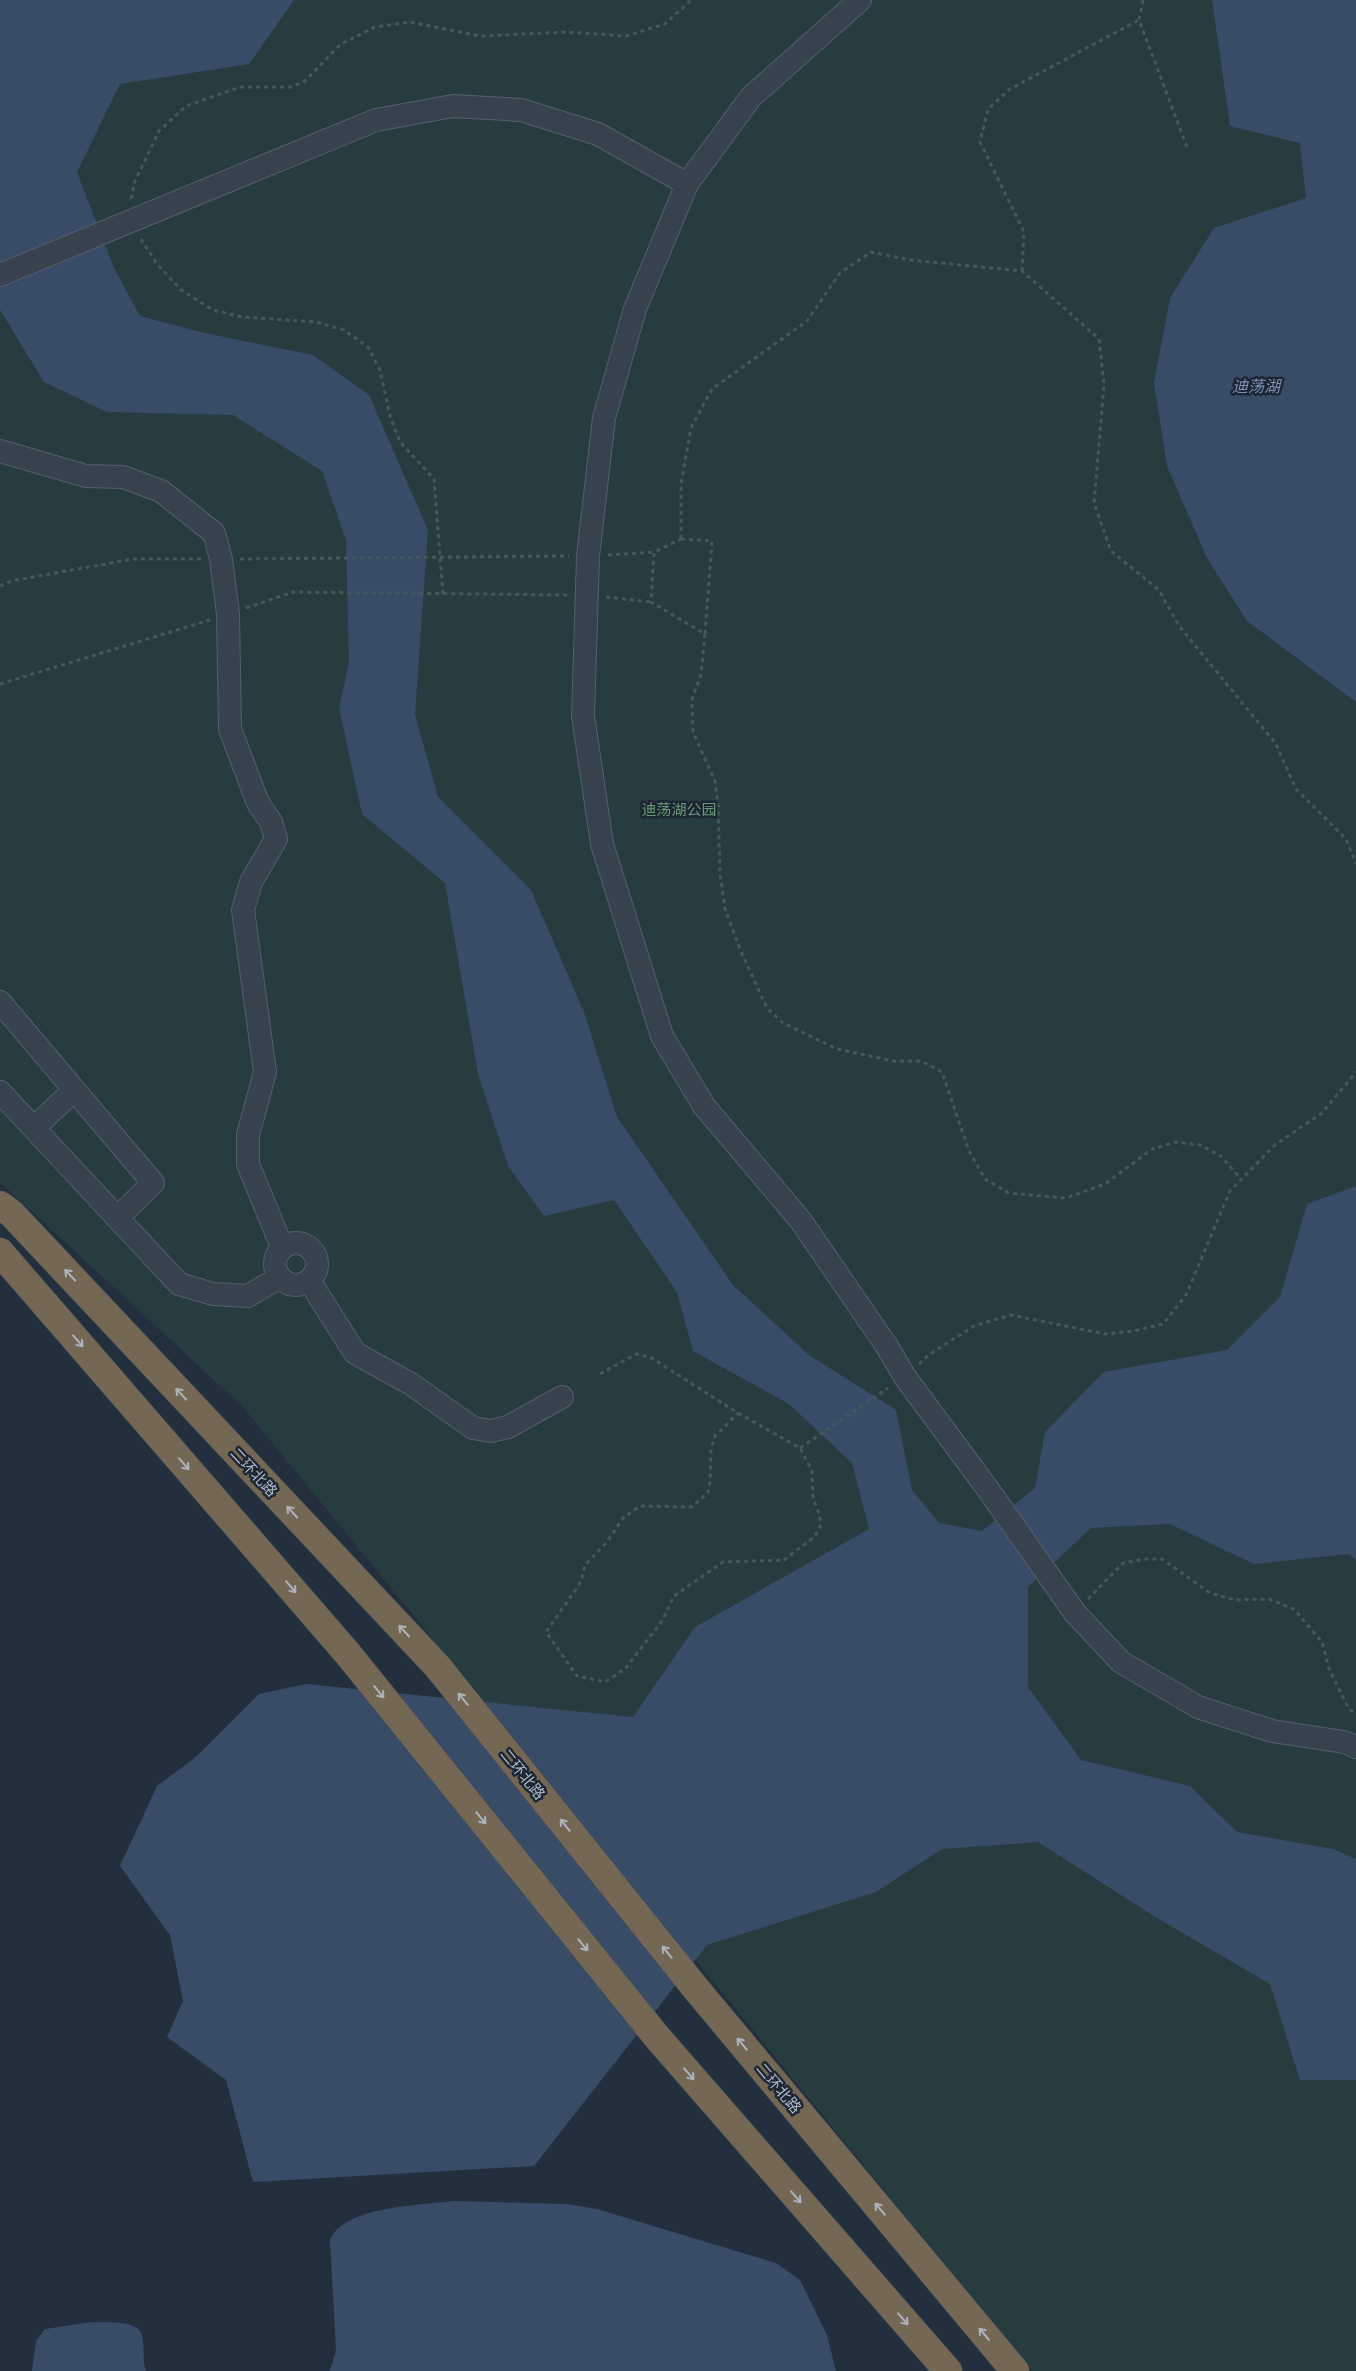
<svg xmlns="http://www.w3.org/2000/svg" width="1356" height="2371" font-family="Poppins,'Noto Sans SC',sans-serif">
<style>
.green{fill:#263c3f}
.water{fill:#394c67}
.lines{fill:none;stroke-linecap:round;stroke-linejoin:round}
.minor-casing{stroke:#565f6c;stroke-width:24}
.highway-casing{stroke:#434c59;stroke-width:29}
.path{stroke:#44595c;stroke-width:3;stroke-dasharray:4 4;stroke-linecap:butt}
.minor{stroke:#38414e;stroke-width:22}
.highway{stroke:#746855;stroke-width:28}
.oneway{stroke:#aeb4bd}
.labels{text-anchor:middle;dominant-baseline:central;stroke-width:5;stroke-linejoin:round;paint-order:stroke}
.park-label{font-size:15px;fill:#6b9a76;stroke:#1d2633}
.street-label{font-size:15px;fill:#b4bcc9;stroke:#1d2633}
.water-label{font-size:16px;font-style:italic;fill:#7c92b1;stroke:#1d2633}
</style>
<rect width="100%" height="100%" fill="#242f3e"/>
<path class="green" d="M0,0H1356V2371H1032L242,1406L0,1182Z"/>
<path class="water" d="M0,0H294L249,64L120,84L77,172L114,268L140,316L200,332L313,355L369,395L428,530L415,715L438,797L531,890L584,1012L617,1117L733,1285L809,1355L896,1410L912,1490L939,1523L982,1531L1035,1488L1045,1432L1104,1372L1227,1350L1280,1297L1307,1204L1356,1186V1560L1349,1554L1254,1564L1170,1524L1091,1528L1028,1587V1687L1081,1760L1190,1786L1237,1832L1333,1849L1356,1859V2080H1300L1270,1984L1157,1918L1038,1842L942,1849L876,1892L707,1945L534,2166L253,2182L226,2080L167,2037L183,2001L170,1935L120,1866L157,1786L196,1757L259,1694L306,1684L633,1717L695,1627L869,1529L852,1463L789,1404L693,1351L677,1292L614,1200L544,1216L508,1166L478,1074L445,883L362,814L339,708L349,662L346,540L322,471L233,415L107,412L44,382L0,310Z
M1212,0H1356V702L1247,621L1207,558L1167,466L1154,383L1170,298L1214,228L1306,198L1300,143L1230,126Z
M454,2201L568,2204L597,2209L776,2263L800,2280L827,2335L836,2371H330L336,2350L330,2241C341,2206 423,2205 454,2201Z
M93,2322C106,2323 139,2319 142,2336C145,2348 142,2359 146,2371H32L36,2341L45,2329Z"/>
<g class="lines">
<g class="minor-casing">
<path id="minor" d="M860,0L751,97L687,184L635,309L604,418L588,556L583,716L602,844L662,1036L704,1106L801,1221L886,1345L905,1377L987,1488L1075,1613L1121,1662L1198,1707L1272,1731L1344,1742L1356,1747
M0,275L376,120L453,106L521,110L598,134L687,184
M0,451L86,476L123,477L161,491L214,533L221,559L228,614L230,729L258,803L271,822L276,839L251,882L243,910L265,1072L248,1135V1164L282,1247
M0,1002L153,1183L117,1218
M0,1092L179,1284L213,1294L248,1296L278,1278
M34,1128L73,1091
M275 1264a21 21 0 1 1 42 0a21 21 0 1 1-42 0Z
M310,1282L355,1353L411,1384L473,1428L491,1431L508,1427L562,1397"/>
</g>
<g class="highway-casing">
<path id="highway" d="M0,1205L12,1214L437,1666L697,1990L1015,2371
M0,1252L348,1654L657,2037L948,2371"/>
</g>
<path class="path" d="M1143,0L1139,20L1187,147
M131,199L135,181L159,131L186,106L240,87H291L305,81L341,44L375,27L410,22L480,36L567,32L626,36L665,24L691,0
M141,239L157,264L181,290L213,310L242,317L316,322L344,330L368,347L380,370L390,416L400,442L434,479L443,594
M1022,271L1024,232L980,142L988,109L1010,89L1139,20
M681,539V484L691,428L712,389L807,321L840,273L871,252L910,260L1022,271L1099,339L1104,385L1094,503L1111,551L1159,590L1179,626L1276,744L1296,789L1346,839L1356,864
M681,539L712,541L705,634L651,602L654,552Z
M608,555L654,552
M240,559L569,556
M0,586L11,581L133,559H201
M606,597L651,602
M246,608L293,592L568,595
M705,634L701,675L692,699L693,732L715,781L718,804L720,874L725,909L742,954L767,1008L783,1023L837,1049L894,1061H921L942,1072L969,1151L985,1179L1009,1193L1066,1198L1105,1184L1152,1149L1176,1142L1200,1145L1221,1156L1241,1179
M0,684L210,620
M919,1364L930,1354L974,1326L1011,1315L1105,1334L1134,1331L1163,1324L1186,1295L1230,1191L1275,1145L1322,1113L1356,1072
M600,1374L636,1354L650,1357L738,1413L800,1448L812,1471L813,1498L820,1516V1528L814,1537L784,1560L723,1562L674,1596L662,1621L625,1669L605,1682L577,1676L546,1632L581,1582L585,1565L607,1542L623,1518L640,1506L692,1507L708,1492L710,1482L711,1449L715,1436L738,1413
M800,1448L888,1388
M1088,1599L1123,1563L1144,1559H1162L1210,1593L1235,1600L1269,1599L1294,1609L1322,1642L1329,1669L1349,1709L1356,1714"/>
<use href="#minor" class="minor"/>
<use href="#highway" class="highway"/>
</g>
<defs><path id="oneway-shaft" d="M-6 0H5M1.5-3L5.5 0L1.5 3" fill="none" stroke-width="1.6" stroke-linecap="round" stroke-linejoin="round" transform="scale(1.25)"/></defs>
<g class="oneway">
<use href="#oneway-shaft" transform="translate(70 1275) rotate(-133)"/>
<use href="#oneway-shaft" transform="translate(78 1341) rotate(49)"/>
<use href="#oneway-shaft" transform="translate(181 1394) rotate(-133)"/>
<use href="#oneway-shaft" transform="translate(184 1464) rotate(49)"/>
<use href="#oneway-shaft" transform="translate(292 1512) rotate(-133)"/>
<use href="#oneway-shaft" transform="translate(291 1587) rotate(49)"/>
<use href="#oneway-shaft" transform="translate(404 1631) rotate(-133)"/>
<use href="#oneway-shaft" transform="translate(379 1692) rotate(51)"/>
<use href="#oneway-shaft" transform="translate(463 1699) rotate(-129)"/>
<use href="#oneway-shaft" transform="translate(481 1818) rotate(51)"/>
<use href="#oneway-shaft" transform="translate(565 1825) rotate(-129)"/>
<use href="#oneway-shaft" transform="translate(583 1945) rotate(51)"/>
<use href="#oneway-shaft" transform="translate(667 1952) rotate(-129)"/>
<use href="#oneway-shaft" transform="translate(742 2044) rotate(-130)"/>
<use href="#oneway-shaft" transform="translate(689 2074) rotate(49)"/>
<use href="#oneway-shaft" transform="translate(796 2197) rotate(49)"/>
<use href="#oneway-shaft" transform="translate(880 2209) rotate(-130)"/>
<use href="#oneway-shaft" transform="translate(903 2319) rotate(49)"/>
<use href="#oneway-shaft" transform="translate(984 2334) rotate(-130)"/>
</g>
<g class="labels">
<g class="park-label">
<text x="679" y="809">迪荡湖公园</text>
</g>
<g class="street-label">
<text transform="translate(254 1472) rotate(47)">二环北路</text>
<text transform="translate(523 1774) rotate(51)">二环北路</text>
<text transform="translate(779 2088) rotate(50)">二环北路</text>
</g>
<g class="water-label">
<text x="1256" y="386">迪荡湖</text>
</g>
</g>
</svg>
